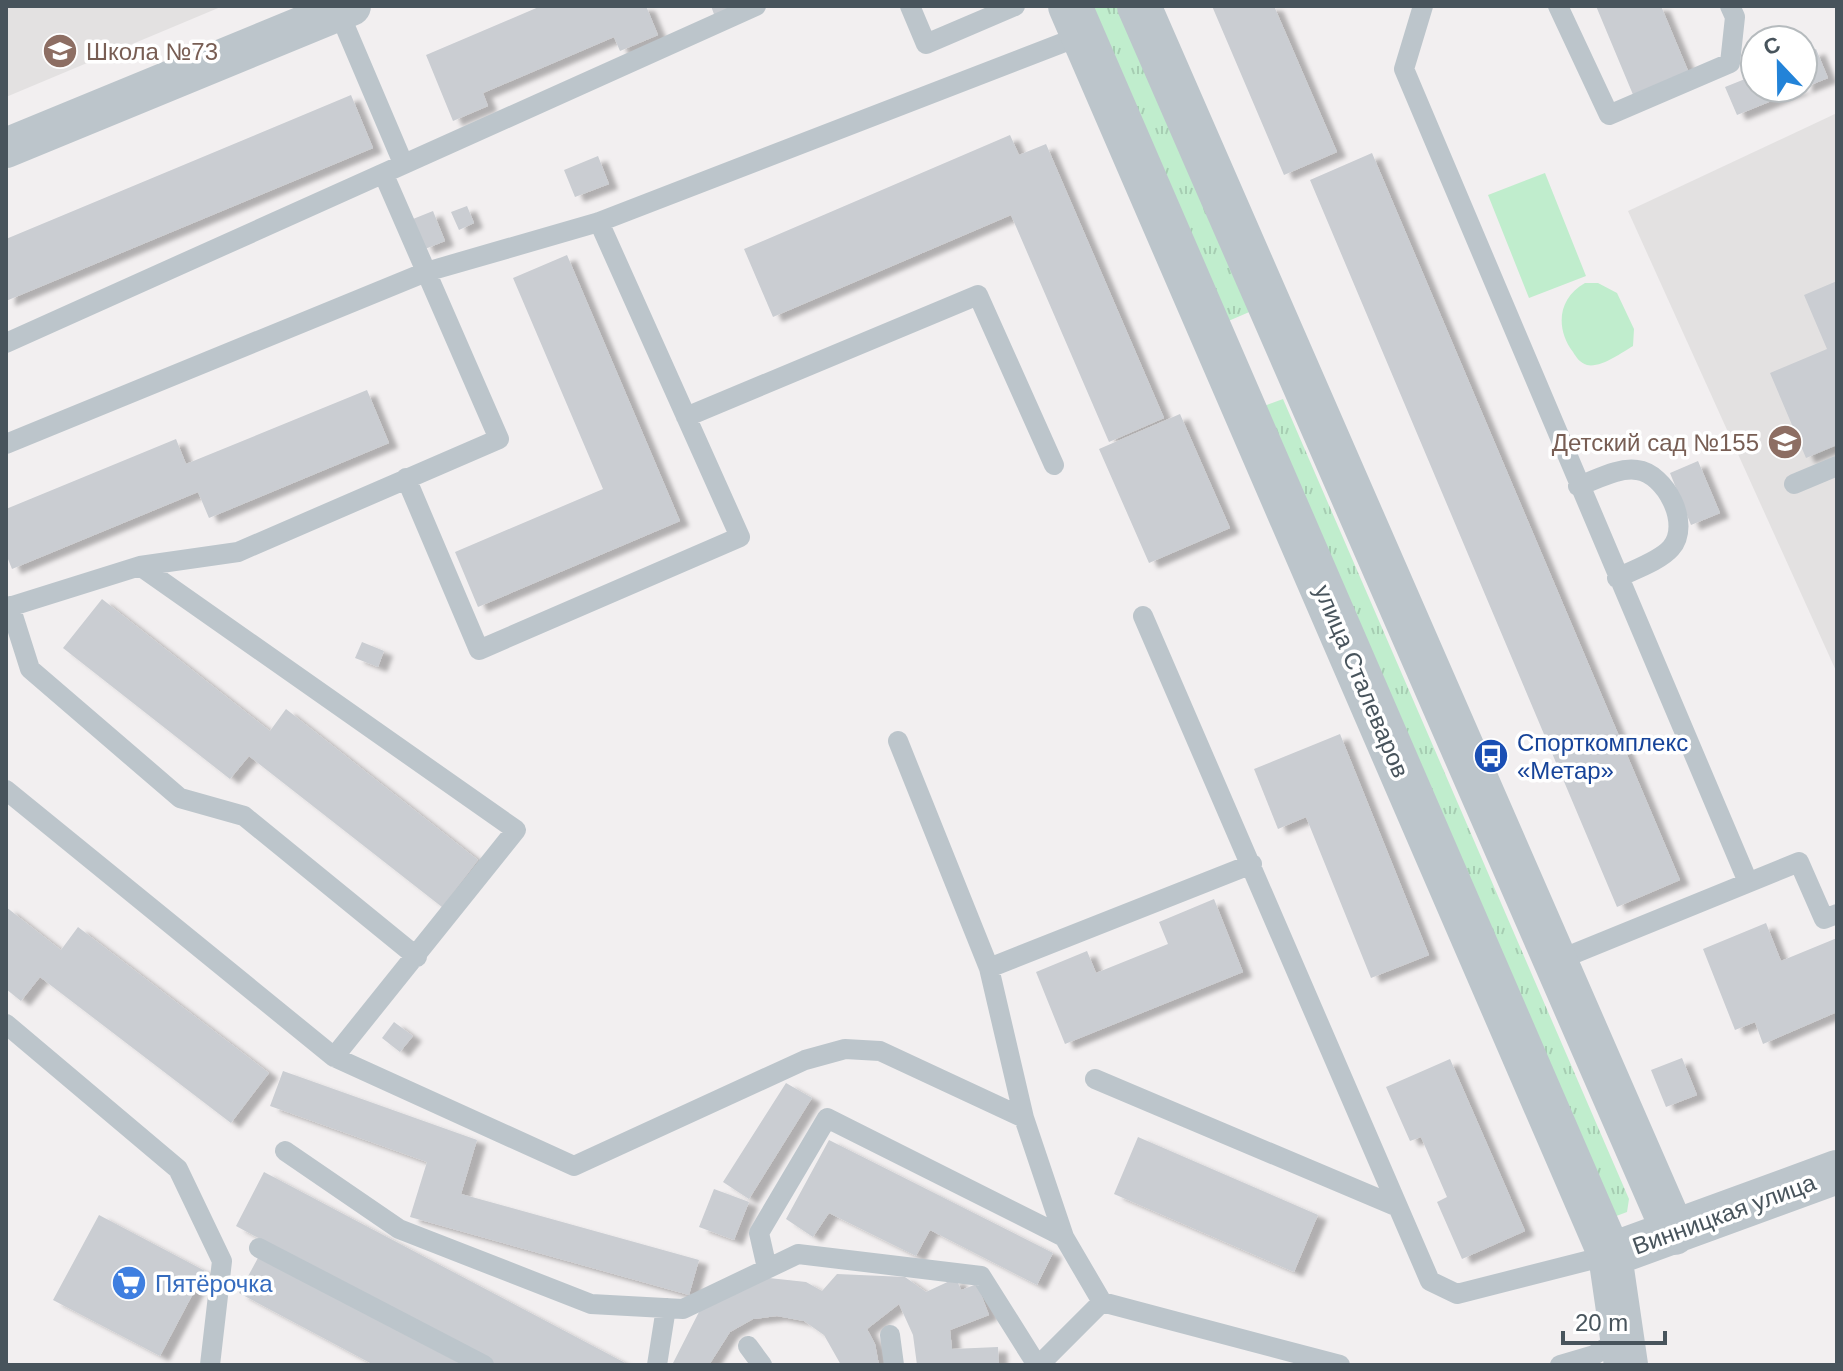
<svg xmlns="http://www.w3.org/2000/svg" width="1843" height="1371" font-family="Helvetica,sans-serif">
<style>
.education{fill:#e3e1e1}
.grass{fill:url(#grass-tufts)}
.park{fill:#c0edcd}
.building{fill:#cacdd2;filter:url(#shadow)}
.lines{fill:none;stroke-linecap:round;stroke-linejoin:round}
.service{stroke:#bcc5cb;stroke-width:20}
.minor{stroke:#bcc5cb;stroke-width:40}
.tertiary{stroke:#bcc5cb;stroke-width:44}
.labels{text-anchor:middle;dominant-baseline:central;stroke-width:7;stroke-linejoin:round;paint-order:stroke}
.education-label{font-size:24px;fill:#785e54;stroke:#fff;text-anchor:start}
.street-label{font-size:24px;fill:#48545c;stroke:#fff}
.transit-label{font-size:24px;fill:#164399;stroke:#fff;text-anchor:start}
.shop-label{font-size:24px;fill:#366cbe;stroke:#fff;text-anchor:start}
</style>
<defs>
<pattern id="grass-tufts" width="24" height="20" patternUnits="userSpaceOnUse" patternTransform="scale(2)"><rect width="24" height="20" fill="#c0edcd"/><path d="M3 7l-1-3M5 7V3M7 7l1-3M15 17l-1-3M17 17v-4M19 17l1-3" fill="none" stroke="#a6cdb2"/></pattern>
<filter id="shadow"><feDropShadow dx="9" dy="5" stdDeviation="2" flood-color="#0004"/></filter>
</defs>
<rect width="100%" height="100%" fill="#f2eff0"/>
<path class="education" d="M6,6H223L6,97Z
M1837,113V673L1628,211Z"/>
<path class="grass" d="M1081,6H1123L1254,310L1219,325Z
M1283,399L1629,1199L1627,1212L1611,1218L1256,409Z"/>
<path class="park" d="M1545,173L1586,276L1529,298L1488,195Z
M1585,283H1598L1617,293L1634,329L1633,346C1621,353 1601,368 1587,365C1580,363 1576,357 1573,352C1555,328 1558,298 1585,283Z"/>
<path class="building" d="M541,6H646L658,35L620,51L614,37L483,93L488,106L453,121L426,55Z
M711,6H741L715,17Z
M1212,6H1274L1337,152L1284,175Z
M1596,6H1661L1689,73L1634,97Z
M1816,49L1828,78L1737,115L1725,87L1755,75V88H1803V55Z
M351,95L373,148L6,301V239Z
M1010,135L1019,155L1046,144L1164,418L1109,442L1011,215L773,317L744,249Z
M1372,153L1680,880L1617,907L1310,180Z
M598,156L609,184L575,197L564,170Z
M467,206L474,223L459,230L451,212Z
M433,211L445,241L425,249L413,219Z
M567,255L680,521L478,607L455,552L603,489L513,278Z
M1837,281V445L1806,458L1770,373L1827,349L1804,295Z
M367,390L389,443L209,518L198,492L12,569L6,554V509L176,439L186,464Z
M1180,414L1230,528L1149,563L1099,449Z
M1698,461L1720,513L1691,525L1670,473Z
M102,599L270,731L286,709L478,860L442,907L249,756L230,779L63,648Z
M362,642L384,651L378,667L355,658Z
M1340,734L1429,955L1371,978L1306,817L1278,829L1254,769Z
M1214,899L1243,972L1065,1044L1036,972L1087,951L1096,973L1168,944L1159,922Z
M6,907L61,950L78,927L269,1073L231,1123L40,977L21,1001L6,989Z
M1766,923L1781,961L1837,938V1012L1763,1044L1755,1022L1735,1030L1703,949Z
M394,1022L413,1036L400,1052L382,1038Z
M1682,1058L1697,1095L1666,1107L1651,1070Z
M1450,1059L1525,1231L1462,1259L1437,1202L1447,1197L1421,1137L1410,1141L1386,1087Z
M283,1071L477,1140L461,1194L699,1260L689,1295L410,1217L427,1162L270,1106Z
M786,1083L812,1098L749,1199L723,1182Z
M1138,1137L1318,1215L1294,1272L1114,1194Z
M829,1140L1053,1253L1037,1285L930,1230L916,1256L829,1213L813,1237L786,1219Z
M264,1172L629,1365H497L236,1226Z
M714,1189L749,1202L734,1240L699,1227Z
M99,1215L205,1271L160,1356L53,1300Z
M259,1256L463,1365H374L239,1293Z
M837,1274L905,1277L926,1292L956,1278L961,1290L977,1284L989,1315L950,1330L952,1349L998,1347L999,1365H917L913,1335L899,1304L867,1329L875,1344L879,1365H841L824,1335L804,1321L777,1316L753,1319L730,1332L709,1365H672L700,1310L769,1278L806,1282L822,1291Z"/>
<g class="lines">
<path class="service" d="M910,6L926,44L1015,6
M1423,6L1404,69L1748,882
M1558,6L1609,115L1730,63L1735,17L1730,6
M338,10L403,163
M6,343L756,6
M686,417L978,295L1054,465
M6,444L426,272L599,222L1083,35
M406,478L479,650L740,537L599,222
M1794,484L1837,466
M1578,486C1596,480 1618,467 1637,470C1665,473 1692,524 1671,548C1660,561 1633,570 1617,578
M10,606L30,669L180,798L244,816L417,957
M6,608L140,566L238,552L499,439L384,175
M1143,616L1430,1281L1457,1294L1610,1255
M898,741L989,968L1024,1118L1064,1237L1102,1302
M6,790L334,1057L516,830L140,566
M1556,961L1799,862L1824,919L1837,914
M989,968L1252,864
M6,1024L178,1169L222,1261L210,1365
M334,1057L574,1166L805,1060L845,1049L880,1051L1024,1118
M1095,1079L1398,1207
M285,1151L399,1229L591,1304L683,1309L798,1254L981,1276L1037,1365
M259,1248L484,1365
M767,1268L759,1233L827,1118L1064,1237
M890,1335L894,1365
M748,1346L762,1365
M657,1365L666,1308
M1039,1365L1102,1302L1340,1365
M1560,1365L1594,1355L1622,1338"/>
<path class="minor" d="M6,148L351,6"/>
<path class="tertiary" d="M1070,6L1610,1255L1626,1365
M1139,6L1674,1233
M1610,1255L1837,1172"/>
</g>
<defs>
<g id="school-disc" transform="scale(1.8)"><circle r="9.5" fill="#8d6e63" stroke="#fff"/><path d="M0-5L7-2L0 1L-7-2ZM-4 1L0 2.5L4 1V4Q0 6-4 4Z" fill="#fff"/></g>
<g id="bus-disc" transform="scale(1.8)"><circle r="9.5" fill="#1a4fb4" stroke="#fff"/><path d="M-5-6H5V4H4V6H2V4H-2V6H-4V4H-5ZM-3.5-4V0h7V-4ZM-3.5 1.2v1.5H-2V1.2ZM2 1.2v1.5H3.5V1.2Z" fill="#fff"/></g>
<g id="supermarket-disc" transform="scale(1.8)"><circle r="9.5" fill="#3f7fe0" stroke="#fff"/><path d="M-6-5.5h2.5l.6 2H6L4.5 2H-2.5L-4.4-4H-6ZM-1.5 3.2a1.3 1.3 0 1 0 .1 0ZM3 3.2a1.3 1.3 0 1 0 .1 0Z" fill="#fff"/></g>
</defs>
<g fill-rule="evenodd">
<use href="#school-disc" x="60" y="51"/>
<use href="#school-disc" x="1785" y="442"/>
<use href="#bus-disc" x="1491" y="756"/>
<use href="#supermarket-disc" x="129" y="1283"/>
</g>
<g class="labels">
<g class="education-label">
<text x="86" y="51">Школа №73</text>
<text x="1759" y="442" text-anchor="end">Детский сад №155</text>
</g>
<g class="street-label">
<text transform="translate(1362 681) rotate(67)">улица Сталеваров</text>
<text transform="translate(1724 1214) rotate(-20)">Винницкая улица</text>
</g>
<g class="transit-label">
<text x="1517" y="742">Спорткомплекс<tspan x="1517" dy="28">«Метар»</tspan></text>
</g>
<g class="shop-label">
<text x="155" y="1283">Пятёрочка</text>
</g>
</g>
<rect width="1843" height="1371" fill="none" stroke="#48545c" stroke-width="16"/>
<g transform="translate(1779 64) rotate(338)"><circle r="38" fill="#ffffff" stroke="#b6bbbe" stroke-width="2"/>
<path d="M0-6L14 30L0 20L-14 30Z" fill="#2383d8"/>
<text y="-12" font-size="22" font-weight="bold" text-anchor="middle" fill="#48545c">С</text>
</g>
<path d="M1563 1331v12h102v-12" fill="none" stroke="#48545c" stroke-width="4"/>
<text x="1575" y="1331" font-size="24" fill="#48545c" stroke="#ffffff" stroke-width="6" paint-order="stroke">20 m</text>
</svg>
